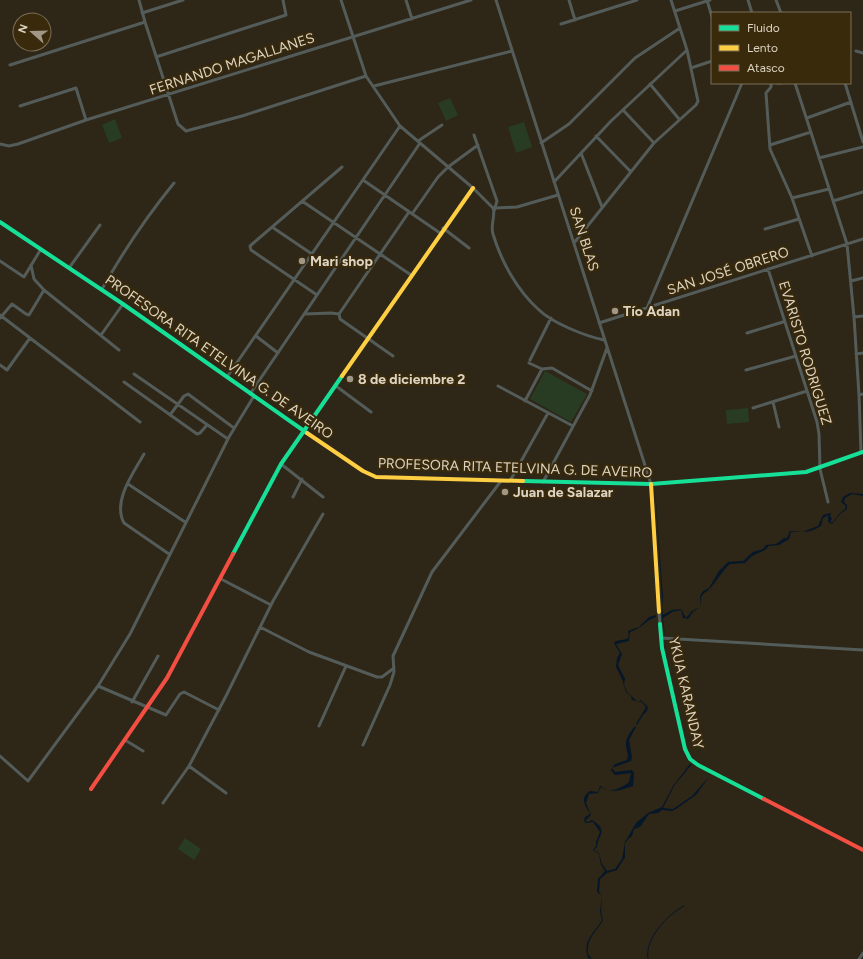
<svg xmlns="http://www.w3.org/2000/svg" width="863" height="959" font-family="Figtree,sans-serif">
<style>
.green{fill:#283c24}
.water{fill:#051729}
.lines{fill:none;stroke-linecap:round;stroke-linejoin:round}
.stream{stroke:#051729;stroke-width:1}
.street{stroke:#545c5a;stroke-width:3}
.fast{stroke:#16e098;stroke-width:4}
.slow{stroke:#ffcf43;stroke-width:4}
.jam{stroke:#f24e42;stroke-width:4}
.poi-dot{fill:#a09786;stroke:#392a0c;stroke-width:1.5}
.labels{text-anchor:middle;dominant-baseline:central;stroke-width:4;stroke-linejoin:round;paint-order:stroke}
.street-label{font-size:14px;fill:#ddd4c3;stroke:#392a0c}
.poi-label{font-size:14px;font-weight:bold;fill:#ddd4c3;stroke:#392a0c;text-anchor:start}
</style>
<rect width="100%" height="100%" fill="#2e2616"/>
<path class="green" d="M450,98L458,115L446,121L438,103Z
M115,119L122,138L109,143L102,125Z
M524,122L532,147L516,153L508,127Z
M545,371L587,394L571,422L530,399Z
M748,408L749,422L727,424L726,410Z
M185,838L201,849L194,860L178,849Z"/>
<path class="water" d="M655,488L663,615L672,610L681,609L686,618L692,611L700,607V596L703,591L709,588L719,571L728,562L743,561L753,552L763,549L766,545L776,544L784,538H787L790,531L802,532L818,526L823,515L831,513L830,516L832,519L830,522L832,523L839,514L845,509L846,506L841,502L843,497L850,493L863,494V496L852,494L845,498L844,502L847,505V509L840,514L832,524L828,522V515L823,518L821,526C810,533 804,532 791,532L789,539L779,545L769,546L765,550L752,556L745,563L730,564C721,571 713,589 704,593L701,597L700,607L693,612L688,619L683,618L681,610L672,612L663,618L665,637L662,616L663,598Z
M656,615V617C646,620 641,629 630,632L629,641L616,644L622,654L618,665L625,679L624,684L627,692L638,702L641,700L648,707L647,711L643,715L637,725L636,724L646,707L642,702L632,700L631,696L626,692L622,679L616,667L617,658L620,653L614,643L616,641L627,639L629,636L628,631L639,627L649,617Z
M635,726L636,727L629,740L632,757L631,761L612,768L615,772L632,770L634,773L633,786C622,790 611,794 601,787L598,793L589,794L586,803L591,815L585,821L588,822L592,820C610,831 597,836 597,847L594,850L599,853L602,864L607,871L615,869L622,859L625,842L636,823L648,813L662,807L673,786L690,764H692L674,786L663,808L673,809L692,796L709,777L696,795L676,809L672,811L662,810L658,813L649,814L640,827L634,829L632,836L628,839L625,844V857L617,870L607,873L600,879L599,892L602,896L601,912L603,920C596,933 587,936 588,954L592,959L588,958C582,939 595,933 602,920L600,912L602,896L597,892L598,879L605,871L601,865L599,854L593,850L596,846V842L600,832L593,822L586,823L584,821L585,817L590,814C587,807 578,799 590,791L598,792L600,786C602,786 603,788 605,789C612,793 623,787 629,782L631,773L615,775L611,770L615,764L627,760L628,755C624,742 626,737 635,726Z"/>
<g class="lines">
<path class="stream" d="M684,802L690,798
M648,959C644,939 668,914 684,906"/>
<path class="street" d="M139,0L145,22L178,124L186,131L242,116L366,76
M341,0L366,76L400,126L473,188L493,208C496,215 490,225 493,234C501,261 517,290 538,309C552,323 585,336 604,340
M406,0L412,19
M496,0L651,484
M569,0L575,20
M707,0L712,17
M748,0L752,13
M776,0L781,13
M675,11L710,0
M142,13L183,0
M561,24L637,0
M856,51L863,53
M156,57L286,15L283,0
M10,65L145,22
M691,68L712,61
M771,83V87L766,93L770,149L792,198L812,256
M777,83H782
M795,83L847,244L854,317L859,395
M845,83L863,142
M650,84L679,119
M374,86L512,51
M20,106L76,88L86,120
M623,110L654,143
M807,118L851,102
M474,135L497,201L494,211
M596,136L630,171
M418,141L442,125
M541,143L569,124L635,58L680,28
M0,144L9,146L18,144L86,120L471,0
M770,145L811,132
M581,153L602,207
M819,158L863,147
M363,180L440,233
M554,182L611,121L687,50
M792,198L829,189
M302,201L411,275
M833,201L863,192
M496,208L517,207L558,195
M412,214L438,177L448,167L478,145
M272,227L312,254
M443,228L469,248
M765,229L799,219
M574,243L654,143L696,105L698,101L687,50L671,0
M0,261L24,277L41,249
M31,265L34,279L44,290L119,350
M69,268L100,225
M768,269L817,422L819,434L820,469L828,502
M851,281L863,278
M102,289C123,252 147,216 174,183
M317,295L251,250L250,246L342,167
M647,308L742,83
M305,314L331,313L339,314L340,319L393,356
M339,314L409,212
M0,315L140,422
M854,317L863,316
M0,318L12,304L26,314L29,315L44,290
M599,323L863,239
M747,333L783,322
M101,335L123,304
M256,336L278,353
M856,354L863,353
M530,360L551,318
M529,363L542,369L552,368L592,391
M0,365L7,370L30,338
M746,370L796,356
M134,374L228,439
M227,377L400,126
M124,382L197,434L200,433L207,425
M336,386L371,412
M498,386L573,426
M250,394L420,143
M525,401L542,369
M773,402L779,427
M753,408L807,391
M170,415L184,396L188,394L234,428
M861,452L859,395L863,394
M144,454C134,472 112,501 124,523L169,554
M281,464L323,497
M510,481L548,413
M543,482L590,395L607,348
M128,484L185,522
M293,497L302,479
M221,579L271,605
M659,612L660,624
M260,627L309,652L377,677H382L394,668
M661,638L863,650
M98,686L166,715L180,694L184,692L219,710
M132,702L158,656
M319,726L346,666
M125,740L143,751
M363,745L390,685L394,672L393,656L432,572L501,481
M0,756L28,781L98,686L130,634L229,437L254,396
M189,766L226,793
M163,803L189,766L226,696L273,601L323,514
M859,959L863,953"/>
<path class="fast" d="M0,222L123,304L307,433
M523,481L651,484L806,472L863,452
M233,554L281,464L342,376
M660,624L662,648L685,749L690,759L698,765L764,799"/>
<path class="slow" d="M342,376L473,188
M307,433L363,471L376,477L523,481
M651,484L659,612"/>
<path class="jam" d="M91,789L167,678L233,554
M764,799L863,850"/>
</g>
<g class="poi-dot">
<circle cx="302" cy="261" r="4"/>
<circle cx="615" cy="311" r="4"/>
<circle cx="350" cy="379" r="4"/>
<circle cx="505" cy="492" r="4"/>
</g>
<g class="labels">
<g class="street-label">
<text transform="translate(232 64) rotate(-18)">FERNANDO MAGALLANES</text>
<text transform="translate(584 239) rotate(72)">SAN BLAS</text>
<text transform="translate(728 271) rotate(-18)">SAN JOSÉ OBRERO</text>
<text transform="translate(805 353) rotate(73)">EVARISTO RODRIGUEZ</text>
<text transform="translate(219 357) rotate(35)">PROFESORA RITA ETELVINA G. DE AVEIRO</text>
<text transform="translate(515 468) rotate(2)">PROFESORA RITA ETELVINA G. DE AVEIRO</text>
<text transform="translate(686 693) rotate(77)">YKUA KARANDAY</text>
</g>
<g class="poi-label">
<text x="310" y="261">Mari shop</text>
<text x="623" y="311">Tío Adan</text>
<text x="358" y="379">8 de diciembre 2</text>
<text x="513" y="492">Juan de Salazar</text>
</g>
</g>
<rect x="711" y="12" width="140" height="72" fill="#392a0c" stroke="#7b6e55"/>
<rect x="719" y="25" width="20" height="6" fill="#16e098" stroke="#7b6e55"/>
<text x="747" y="32" font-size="12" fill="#ddd4c3">Fluido</text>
<rect x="719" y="45" width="20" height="6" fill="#ffcf43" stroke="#7b6e55"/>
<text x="747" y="52" font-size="12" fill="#ddd4c3">Lento</text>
<rect x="719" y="65" width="20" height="6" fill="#f24e42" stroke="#7b6e55"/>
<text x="747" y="72" font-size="12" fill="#ddd4c3">Atasco</text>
<g transform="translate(32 32) rotate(290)"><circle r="19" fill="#392a0c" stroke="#7b6e55"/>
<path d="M0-3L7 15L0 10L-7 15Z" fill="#a09786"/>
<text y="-6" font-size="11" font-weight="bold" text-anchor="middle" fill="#ddd4c3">N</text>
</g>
</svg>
